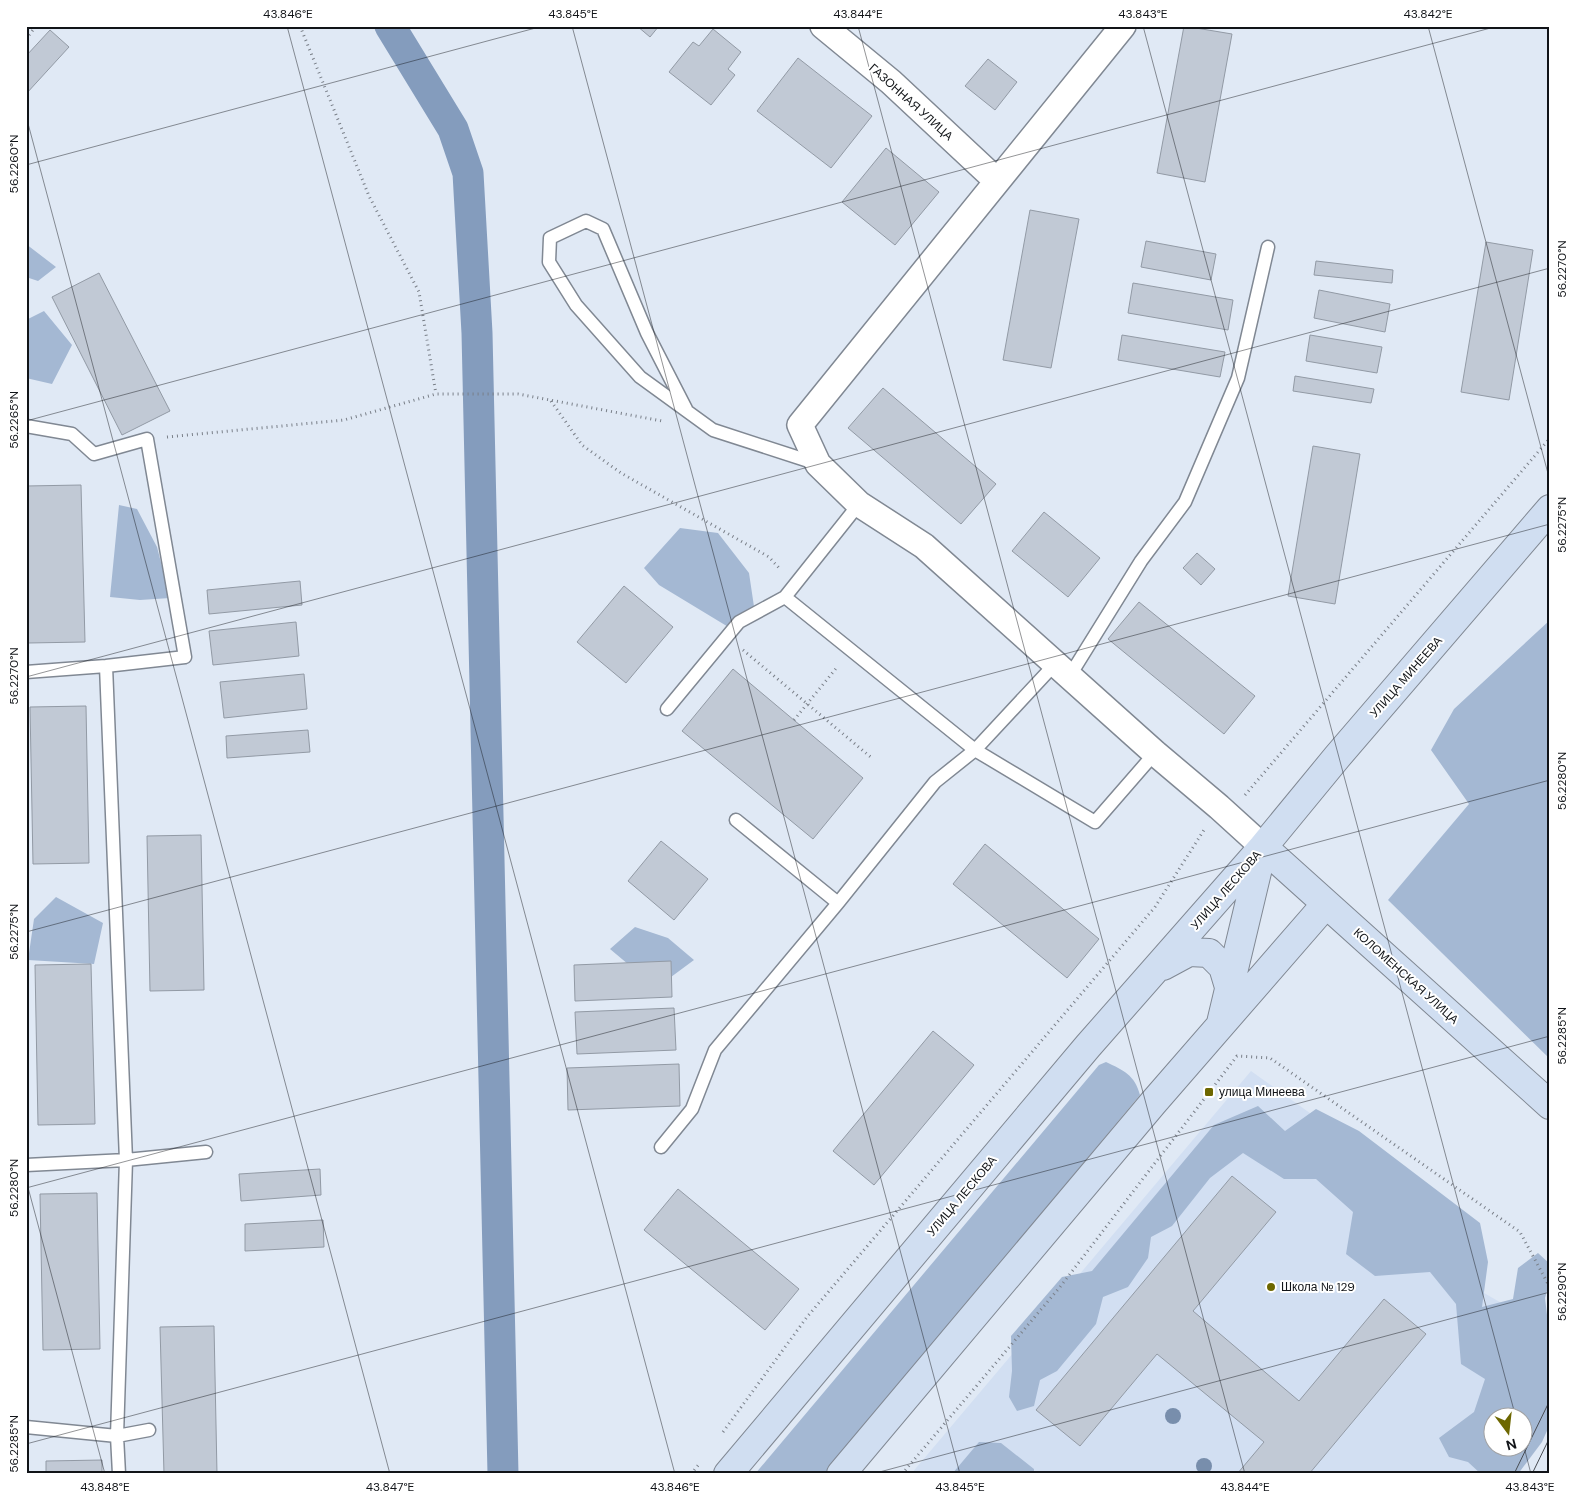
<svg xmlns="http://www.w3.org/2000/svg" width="1576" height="1500" font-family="'DM Sans',sans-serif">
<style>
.built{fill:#d2dff2}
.green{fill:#a4b8d3;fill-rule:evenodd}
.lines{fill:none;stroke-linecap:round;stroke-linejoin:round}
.canal{stroke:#849cbd;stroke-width:31}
.building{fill:#c1c9d5;stroke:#929aa5}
.service-casing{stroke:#808893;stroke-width:15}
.minor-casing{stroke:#808893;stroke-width:28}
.secondary-casing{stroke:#808893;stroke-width:30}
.path{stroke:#797f88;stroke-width:3;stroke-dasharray:1 4;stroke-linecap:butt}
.service{stroke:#fff;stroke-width:12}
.minor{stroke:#fff;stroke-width:25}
.secondary{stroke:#d0def1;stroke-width:28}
.tram{stroke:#484c53;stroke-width:1}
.tree{fill:#788eac}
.ticks{fill:none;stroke:#111418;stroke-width:1;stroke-opacity:0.45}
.poi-dot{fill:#6d6700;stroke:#fff;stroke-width:2}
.labels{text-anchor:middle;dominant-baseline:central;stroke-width:4;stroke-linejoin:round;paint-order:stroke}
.street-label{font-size:12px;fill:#111418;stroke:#fff}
.poi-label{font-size:12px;fill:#111418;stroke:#fff;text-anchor:start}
.neatline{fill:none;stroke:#111418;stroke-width:2}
.ticks-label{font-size:12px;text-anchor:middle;fill:#111418}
</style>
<rect width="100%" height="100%" fill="#e0e9f5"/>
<path class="built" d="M1251,1071L1472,1229L1441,1268L1550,1331L1507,1417L1494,1418L1493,1444L1478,1474H911Z"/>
<path class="green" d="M26,244L56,267L38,281L26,277Z
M44,311L72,345L52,384L26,378V320Z
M119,505L137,509L157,547L170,598L140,600L110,597Z
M680,528L718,533L749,573L756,620L730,628L659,585L644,568Z
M1550,620V1059L1388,900L1469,804L1431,750L1454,709Z
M56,897L103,923L94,964L28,960L34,919Z
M635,927L668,938L694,960L671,977L647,980L610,949Z
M1106,1062C1123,1070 1135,1075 1140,1095L824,1474H755L1099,1065Z
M1258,1106L1285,1131L1316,1109L1359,1131L1480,1223L1488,1262L1482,1307L1513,1299L1518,1268L1538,1253L1550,1264V1280L1545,1298L1550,1340V1424L1542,1442L1518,1474H1481L1468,1462L1449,1457L1439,1438L1474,1412L1485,1379L1461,1364L1456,1304L1430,1272L1375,1276L1346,1254L1353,1212L1316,1179H1284L1243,1153L1210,1178L1172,1226L1151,1237L1148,1258L1128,1287L1103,1297L1096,1324L1057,1371L1040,1380L1034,1406L1017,1411L1009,1397L1012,1371L1011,1336L1062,1277L1092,1271L1214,1125ZM1494,1418H1524V1448H1494Z
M979,1442L1001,1443L1034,1469V1474H952Z"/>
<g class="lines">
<path class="canal" d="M390,26L453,129L468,173L477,333L503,1474"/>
</g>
<path class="building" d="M637,26H659L650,37Z
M1184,26L1232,34L1205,182L1157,173Z
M713,29L741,52L728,69L735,75L711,105L669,72L693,42L699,46Z
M50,30L69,47L26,94V56Z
M798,58L872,116L831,168L757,111Z
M988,59L1017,82L995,110L965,86Z
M886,148L939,192L895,245L842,202Z
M1030,210L1079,219L1051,368L1003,360Z
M1146,241L1216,254L1211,280L1141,267Z
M1486,242L1533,250L1509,400L1461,392Z
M1316,261L1393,270L1392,283L1314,275Z
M99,273L170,411L122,435L52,297Z
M1133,283L1233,300L1228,330L1128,313Z
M1319,290L1390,304L1385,332L1314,318Z
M1122,335L1225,352L1220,377L1118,360Z
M1310,335L1382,347L1377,373L1306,361Z
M1295,376L1374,389L1371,403L1293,391Z
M883,388L996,484L961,524L848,428Z
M1313,446L1360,454L1335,604L1288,596Z
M81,485L85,642L28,643L26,486Z
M1044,512L1100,558L1068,597L1012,551Z
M1197,553L1215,569L1201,585L1183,568Z
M300,581L302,605L209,614L207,590Z
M624,586L673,627L626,683L577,642Z
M1139,602L1255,696L1224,734L1108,639Z
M296,622L299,656L213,665L209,631Z
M733,669L863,778L813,839L682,731Z
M304,674L307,709L224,718L220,682Z
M86,706L89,863L33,864L30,707Z
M308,730L310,752L227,758L226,736Z
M201,835L204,990L150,991L147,836Z
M661,841L708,879L674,920L628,881Z
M985,844L1099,939L1067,978L953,884Z
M671,961L672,997L575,1001L574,965Z
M91,964L95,1124L38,1125L35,965Z
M674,1008L676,1050L577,1054L575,1012Z
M933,1031L974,1065L874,1185L833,1151Z
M679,1064L680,1106L568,1110L567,1068Z
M320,1169L321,1195L241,1201L239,1174Z
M1232,1176L1276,1212L1193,1311L1299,1401L1384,1299L1426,1334L1309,1474H1237L1264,1442L1157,1354L1080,1446L1036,1410Z
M678,1189L799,1289L765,1330L644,1230Z
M97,1193L100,1349L43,1350L40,1194Z
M323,1220L324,1247L245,1251V1224Z
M214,1326L217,1474H164L160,1327Z
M102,1460V1474H46V1461Z"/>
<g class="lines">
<g class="service-casing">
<path id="service" d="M686,409L647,333L603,229L586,221L550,238L549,262L576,305L640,377L713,430L818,464
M26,426L72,434L94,454L147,439L185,657L106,666L26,672
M859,504L785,597L975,750L1095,822L1155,753
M106,666L126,1160L117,1436L119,1474
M1069,677L1141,561L1185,502L1238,378L1268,247
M667,709L739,622L785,597
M736,820L838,903
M661,1147L692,1109L715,1050L838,903L935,782L975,750L1055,664
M26,1165L126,1160L206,1152
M26,1427L117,1436L149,1430"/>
</g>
<g class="minor-casing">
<path id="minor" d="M823,26L891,82L997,181
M1123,26L800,425L818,464L859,504L924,546L1155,753L1219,807L1263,847"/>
</g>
<g class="secondary-casing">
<path id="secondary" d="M1263,847L1550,1105
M1163,966L1189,952L1209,953L1223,967L1229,987
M1221,1023L1262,851
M728,1474L1088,1046L1263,847L1337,757L1550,509
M841,1474L1153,1103L1326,904"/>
</g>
<path class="path" d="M300,26L369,196L419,292L436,394
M26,39L36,26
M551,401L582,445L621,473L769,557L780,569
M167,437L344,420L436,394H518L662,421
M743,650L873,759
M794,720L838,666
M1245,795L1550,438
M723,1432L807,1317L1155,907L1204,830
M691,1474L700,1463
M902,1474L1060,1287L1237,1056L1270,1058L1520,1232L1547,1282L1550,1283"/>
<use href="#service" class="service"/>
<use href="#minor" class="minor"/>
<use href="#secondary" class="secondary"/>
<path class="tram" d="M1514,1474L1550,1400
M1532,1474L1550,1437"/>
</g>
<g class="tree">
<circle cx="1173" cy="1416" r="8"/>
<circle cx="1204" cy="1466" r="8"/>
</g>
<path class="ticks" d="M287,26L675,1474M572,26L960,1474M858,26L1245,1474M1143,26L1516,1418M1428,26L1550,481M26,116L390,1474M26,165L543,26M26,421L1498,26M26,677L1550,268M26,932L1550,524M26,1180L105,1474M26,1188L1550,780M26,1444L1550,1036M1524,1447L1531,1474M872,1474L1550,1292"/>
<g class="poi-dot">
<rect x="1204" y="1087" width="10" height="10" rx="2.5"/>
<circle cx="1271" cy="1287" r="5"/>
</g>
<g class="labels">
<g class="street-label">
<text transform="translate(911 102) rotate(42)">ГАЗОННАЯ УЛИЦА</text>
<text transform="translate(1406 677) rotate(-49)">УЛИЦА МИНЕЕВА</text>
<text transform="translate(1226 890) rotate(-49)">УЛИЦА ЛЕСКОВА</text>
<text transform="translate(1406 976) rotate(42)">КОЛОМЕНСКАЯ УЛИЦА</text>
<text transform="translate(962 1196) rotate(-50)">УЛИЦА ЛЕСКОВА</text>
</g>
<g class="poi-label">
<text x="1219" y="1092">улица Минеева</text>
<text x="1281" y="1287">Школа № 129</text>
</g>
</g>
<rect width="1576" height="1500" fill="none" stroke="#ffffff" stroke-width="55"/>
<g transform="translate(1508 1432) rotate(165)"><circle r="24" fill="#ffffff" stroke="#a0a1a3"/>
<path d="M0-4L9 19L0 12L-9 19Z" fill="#6d6700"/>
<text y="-8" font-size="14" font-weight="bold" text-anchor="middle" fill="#111418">N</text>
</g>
<rect x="28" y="28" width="1520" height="1444" class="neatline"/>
<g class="ticks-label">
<text x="288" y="18">43.846°E</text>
<text x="573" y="18">43.845°E</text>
<text x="858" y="18">43.844°E</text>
<text x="1143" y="18">43.843°E</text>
<text x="1428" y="18">43.842°E</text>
<text transform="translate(14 164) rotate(-90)" y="4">56.2260°N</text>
<text transform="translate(1562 269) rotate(-90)" y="4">56.2270°N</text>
<text transform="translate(14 420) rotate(-90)" y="4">56.2265°N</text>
<text transform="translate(1562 525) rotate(-90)" y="4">56.2275°N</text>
<text transform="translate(14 676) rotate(-90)" y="4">56.2270°N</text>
<text transform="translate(1562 781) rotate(-90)" y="4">56.2280°N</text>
<text transform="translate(14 932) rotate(-90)" y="4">56.2275°N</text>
<text transform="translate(1562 1036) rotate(-90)" y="4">56.2285°N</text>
<text transform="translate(14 1188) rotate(-90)" y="4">56.2280°N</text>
<text transform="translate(1562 1292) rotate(-90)" y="4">56.2290°N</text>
<text transform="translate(14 1444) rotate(-90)" y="4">56.2285°N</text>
<text x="105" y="1491">43.848°E</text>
<text x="390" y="1491">43.847°E</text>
<text x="675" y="1491">43.846°E</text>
<text x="960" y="1491">43.845°E</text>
<text x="1245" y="1491">43.844°E</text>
<text x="1530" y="1491">43.843°E</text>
</g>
</svg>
